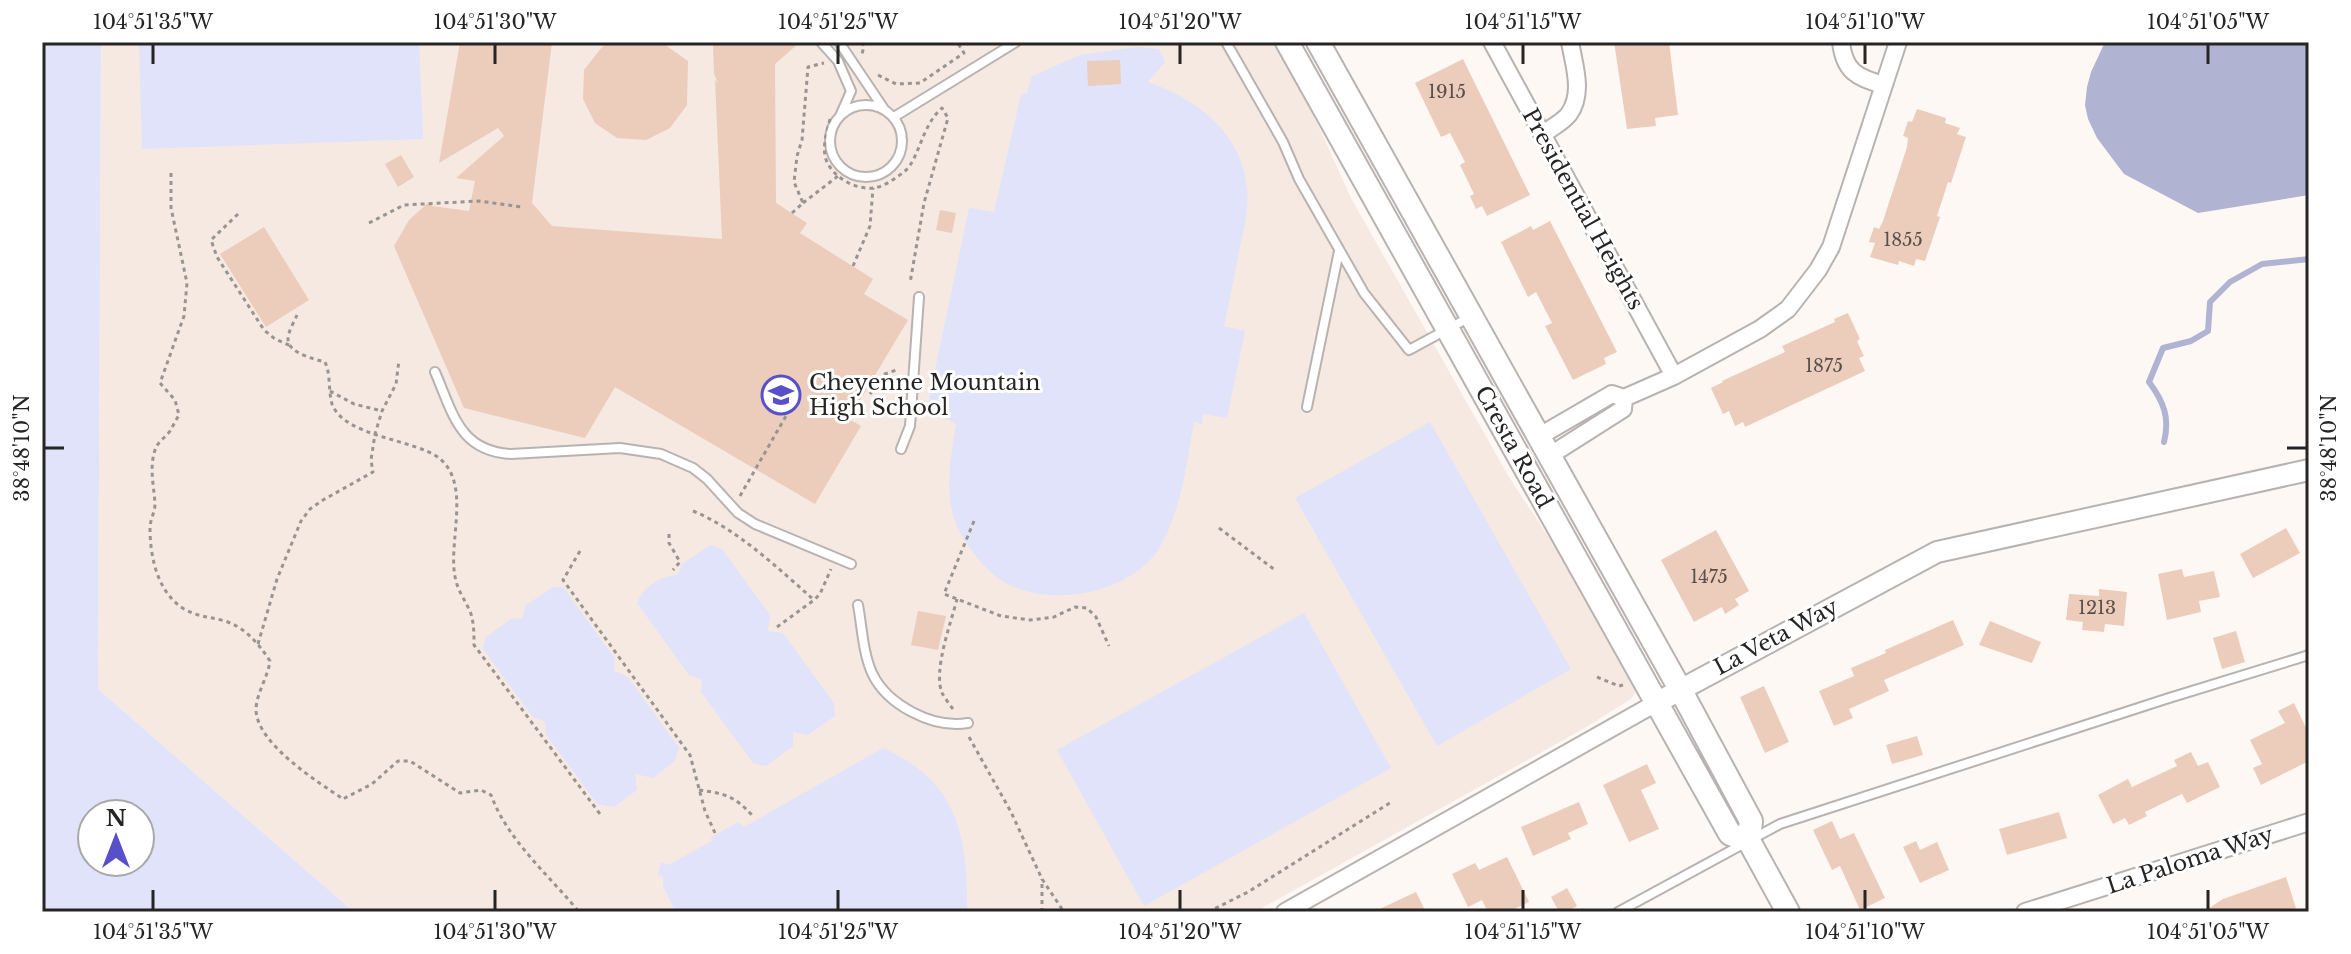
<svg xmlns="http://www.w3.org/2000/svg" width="2351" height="954" font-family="'Libre Baskerville',serif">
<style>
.built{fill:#f6e9e2}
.green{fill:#e0e3fa;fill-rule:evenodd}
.water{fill:#b0b4d2}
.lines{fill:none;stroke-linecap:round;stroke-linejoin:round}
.stream{stroke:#b0b4d2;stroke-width:6}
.building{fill:#ecccbb}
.service-casing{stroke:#b8b3b1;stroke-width:12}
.minor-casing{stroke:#b8b3b1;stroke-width:20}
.tertiary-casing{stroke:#b8b3b1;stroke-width:24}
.secondary-casing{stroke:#b8b3b1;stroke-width:26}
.path{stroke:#989492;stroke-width:3;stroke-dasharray:4 4;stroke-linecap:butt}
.service{stroke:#fff;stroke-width:8}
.minor{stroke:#fff;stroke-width:16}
.tertiary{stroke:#fff;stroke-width:20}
.secondary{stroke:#fff;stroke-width:22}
.ticks{fill:none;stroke:#272524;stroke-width:3}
.labels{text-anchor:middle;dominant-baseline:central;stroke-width:6;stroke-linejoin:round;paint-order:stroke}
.number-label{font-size:18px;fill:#584f4a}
.street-label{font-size:22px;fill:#272524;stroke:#fff}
.poi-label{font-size:22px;fill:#272524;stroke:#fff;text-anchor:start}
.neatline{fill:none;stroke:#272524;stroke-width:3}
.ticks-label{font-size:20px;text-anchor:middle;fill:#272524}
</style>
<rect width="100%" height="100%" fill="#fef8f5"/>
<path class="built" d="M101,42H1273L1310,107L1351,198L1509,477L1556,548L1635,688V693L1631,699L1583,729L1255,912H354L98,689Z"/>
<path class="green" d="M42,42H101L98,689L354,912H42ZM140,814V862H92V814Z
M139,42H419L423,139L142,149Z
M1137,47L1159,49L1165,62L1148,82C1198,99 1243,134 1247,190C1249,209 1244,228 1240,246C1235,272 1230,299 1224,326L1245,331L1227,418L1203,414L1202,424L1194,422C1186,465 1182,511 1158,550C1127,597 1037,611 994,575C979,562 965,544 957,526C943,495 951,456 956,424L927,408L969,208L994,212L1021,95L1027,93L1032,76L1080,55Z
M1430,422L1571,669L1437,746L1295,498Z
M710,545L722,549L770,615L768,631L783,633L834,703L835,716L808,735L793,732V746L766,766L753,763L701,692L702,680L689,675L637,603C643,587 662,575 678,575L682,564Z
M553,587H563L615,659L614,671L628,677L679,748L675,761L653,778L635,774L637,790L614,807L597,804L546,734L545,722L533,717L483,649L485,638L512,618L522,619L526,605Z
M1304,613L1391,768L1144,906L1057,750Z
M883,748C958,781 968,836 967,912H676L663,886V877L658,874L661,862L668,865L712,841L711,837L739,822L744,827Z"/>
<path class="water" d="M2105,42H2309V195L2198,213L2124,174L2097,138L2088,119L2085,105L2087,87L2091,72Z"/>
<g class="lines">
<path class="stream" d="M2164,442C2170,418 2164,402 2149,382L2163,348L2191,341L2208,331L2210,302L2230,282L2262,264L2309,259"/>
</g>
<path class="building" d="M460,42H552L532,203L552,226L722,239L715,80L718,83L714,74L713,42H800L775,64L776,203L807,223L800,233L873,279L864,294L908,320L849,419L861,426L815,504L615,387L585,438L464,408L394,246L409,220L429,202L432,206L469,211L475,181L456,178L504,136L498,128L439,163Z
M612,42H661L688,61L687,105L670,128L646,140L617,138L595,123L583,99L584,70L602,47Z
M1614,42H1669L1678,115L1655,118L1656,126L1627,129Z
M1463,59L1530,195L1487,216L1482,206L1476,209L1470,196L1474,194L1460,165L1465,162L1450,133L1441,137L1415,83Z
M1120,60L1121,84L1088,86L1087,61Z
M1917,109L1946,118L1945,123L1960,128L1957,134L1966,137L1951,183L1948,182L1937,216L1940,217L1925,261L1916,259L1914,266L1899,261L1898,265L1870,257L1875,243L1869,242L1874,227L1879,229L1883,221L1907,147L1908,138L1903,136L1908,121L1912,122Z
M401,155L414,177L398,187L385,164Z
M940,210L956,213L952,233L936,230Z
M1550,221L1617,352L1604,358L1606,364L1573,380L1545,326L1552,323L1536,292L1528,297L1501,242L1531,226L1533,230Z
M264,227L309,300L266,327L220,254Z
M1848,313L1860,339L1857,341L1864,356L1859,358L1865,371L1745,427L1743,422L1735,426L1729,411L1723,414L1711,388L1723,382L1722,381L1785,352L1782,346L1835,322L1834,319Z
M2286,528L2300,553L2253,578L2240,554Z
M1716,530L1749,591L1735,599L1739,605L1725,614L1722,607L1694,622L1661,560Z
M2182,569L2184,577L2214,571L2220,597L2199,601L2201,612L2167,620L2158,574Z
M2099,589L2127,592L2124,626L2105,624L2104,632L2082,630L2083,622L2066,620L2069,594L2099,596Z
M918,611L946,616L938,650L911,645Z
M1953,620L1964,645L1884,680L1889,691L1849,709L1853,718L1834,726L1819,691L1854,676L1851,668L1886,653L1885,650Z
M1990,621L2041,642L2032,663L1979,645Z
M2236,631L2245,662L2222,669L2213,638Z
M1764,686L1789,742L1765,753L1740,697Z
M2294,703L2309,734V761L2261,785L2253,768L2262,764L2250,740L2285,723L2278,711Z
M1917,736L1923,755L1892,764L1886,745Z
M2191,752L2198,766L2208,762L2220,787L2187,803L2182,794L2145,812L2147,816L2129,825L2125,818L2113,824L2098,795L2128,779L2132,787L2177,766L2174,760Z
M1647,764L1656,783L1641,790L1659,829L1629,842L1603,785Z
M1579,802L1588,824L1568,833L1571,839L1533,856L1521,827Z
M2059,812L2067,838L2007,855L1999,829Z
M1832,821L1840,839L1854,833L1885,898L1860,910L1840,866L1832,870L1813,830Z
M1916,841L1920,850L1937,842L1949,870L1920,883L1903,847Z
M1507,857L1529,902L1508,912H1488L1482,900L1468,907L1452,874L1475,863L1479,870Z
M2286,877L2296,908L2283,912H2203L2223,899Z
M1567,888L1577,906L1566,912H1559L1551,897Z
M1416,892L1426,912H1373Z"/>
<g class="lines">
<g class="service-casing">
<path id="service" d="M821,42L838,61L851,91L841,114
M839,42L884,109
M1226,42L1283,142L1299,179L1364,293L1409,350L1470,317
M830 141a36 36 0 1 1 72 0a36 36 0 1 1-72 0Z
M894,117L1016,42
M435,372C453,413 459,451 511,454L620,448L661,454L693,468L707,479L738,513L755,524L851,564
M1307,407L1339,251
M901,449L910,426L919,297
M858,605C862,627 863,653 872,673C887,705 933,729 968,723
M1618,912L1780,824L2169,698L2309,655"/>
</g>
<g class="minor-casing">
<path id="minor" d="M1492,42L1674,376
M1841,42C1844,71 1857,78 1884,85
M1543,134C1551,128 1563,122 1569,114C1584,93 1574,65 1570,42
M1538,437L1612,394L1624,398L1674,376L1760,329L1788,309L1818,270L1831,247L1898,42
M1549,456L1623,409L1624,398
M1285,912L1656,703
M2025,912L2309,822"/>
</g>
<g class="tertiary-casing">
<path id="tertiary" d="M1656,703L1937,552L2309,470"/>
</g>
<g class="secondary-casing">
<path id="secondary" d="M1287,42L1730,834L1749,841
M1318,42L1680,689L1751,821L1749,841L1788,912"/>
</g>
<path class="path" d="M862,42L864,46L862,54
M878,75L896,84L920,83L964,53L957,42
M830,119C827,131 823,143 825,156C829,175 854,190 873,188C884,187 896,178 905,171C919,159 922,125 942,108L948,118L924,203L910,283
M171,173V208L187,283L184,316L160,383L175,400L179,415C176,420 173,426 170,431C165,438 158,441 155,450C149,468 154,486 155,504C155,512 150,520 150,528C150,558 158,593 184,609C198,617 211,617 225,621C246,628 258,643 270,661C268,677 256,694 256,710C257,744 318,782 343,799L372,784L398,761H410L460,793L481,790L491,795C508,841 549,875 579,912
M803,203L838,176
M792,213L803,203L794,182L797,156L802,140L808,67L824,63
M238,214L211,240L217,257L264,330L275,339L289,345
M369,223L404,205L479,201L522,207
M853,266L870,226L873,188
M297,315C294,322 288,332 288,339C288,353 314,359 325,362C331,375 328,390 332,404C344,437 414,439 439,458C473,485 446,545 456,581C459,593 467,603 471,614C474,624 474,634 474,645L600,814
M330,391L354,404L382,411
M870,394L885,374L899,369
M740,496L786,416
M693,511C737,529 779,569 814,600
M974,521L944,594L1001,616L1030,620L1054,617L1075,607L1087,608L1096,617L1109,646
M1219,528L1275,570
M669,534V543L680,562L673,570
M580,551L563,580L690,755L705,811L715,833
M777,627L814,600L820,594L831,569
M258,644L277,579L301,521L310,509L323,500L373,472L371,460L375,434L382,411L396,384L399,360
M1597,677L1619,686L1623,685
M953,709C949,704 945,698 942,693C933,670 951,623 957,599
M969,737L1011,812L1042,879L1064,912
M699,790C727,794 734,796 753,816
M1042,912V879
M1208,912L1248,892L1393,801"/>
<use href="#service" class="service"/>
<use href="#minor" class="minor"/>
<use href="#tertiary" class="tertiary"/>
<use href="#secondary" class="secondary"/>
</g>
<path class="ticks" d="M153,44V64M495,44V64M838,44V64M1180,44V64M1523,44V64M1865,44V64M2208,44V64M44,448H64M2287,448H2307M153,890V910M495,890V910M838,890V910M1180,890V910M1523,890V910M1865,890V910M2208,890V910"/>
<defs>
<g id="school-ring" transform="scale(2)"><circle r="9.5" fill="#fff" stroke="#5750c8" stroke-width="1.5"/><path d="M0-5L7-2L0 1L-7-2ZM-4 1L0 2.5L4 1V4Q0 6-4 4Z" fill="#5750c8"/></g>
</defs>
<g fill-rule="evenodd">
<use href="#school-ring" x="781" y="395"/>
</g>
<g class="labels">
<g class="number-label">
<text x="1447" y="92">1915</text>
<text x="1903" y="240">1855</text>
<text x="1824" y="366">1875</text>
<text x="1709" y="577">1475</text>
<text x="2097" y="608">1213</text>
</g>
<g class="street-label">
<text transform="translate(1583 209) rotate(61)">Presidential Heights</text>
<text transform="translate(1514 447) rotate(61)">Cresta Road</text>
<text transform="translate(1776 637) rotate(-28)">La Veta Way</text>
<text transform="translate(2190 860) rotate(-18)">La Paloma Way</text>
</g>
<g class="poi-label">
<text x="809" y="382">Cheyenne Mountain<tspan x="809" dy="25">High School</tspan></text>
</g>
</g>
<rect width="2351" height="954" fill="none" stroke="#ffffff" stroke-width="88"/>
<g transform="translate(116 838)"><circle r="38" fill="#ffffff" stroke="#a9a8a7" stroke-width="2"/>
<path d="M0-6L14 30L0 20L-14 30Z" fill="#5750c8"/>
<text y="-12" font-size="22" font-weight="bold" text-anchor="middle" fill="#272524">N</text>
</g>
<rect x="44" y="44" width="2263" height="866" class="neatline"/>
<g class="ticks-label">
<text x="153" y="29">104°51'35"W</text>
<text x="495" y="29">104°51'30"W</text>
<text x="838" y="29">104°51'25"W</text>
<text x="1180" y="29">104°51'20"W</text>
<text x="1523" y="29">104°51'15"W</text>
<text x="1865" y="29">104°51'10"W</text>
<text x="2208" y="29">104°51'05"W</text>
<text transform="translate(22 448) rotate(-90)" y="7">38°48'10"N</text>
<text transform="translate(2329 448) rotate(-90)" y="7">38°48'10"N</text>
<text x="153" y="939">104°51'35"W</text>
<text x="495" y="939">104°51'30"W</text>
<text x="838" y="939">104°51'25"W</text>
<text x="1180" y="939">104°51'20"W</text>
<text x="1523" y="939">104°51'15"W</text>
<text x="1865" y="939">104°51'10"W</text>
<text x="2208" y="939">104°51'05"W</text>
</g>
</svg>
